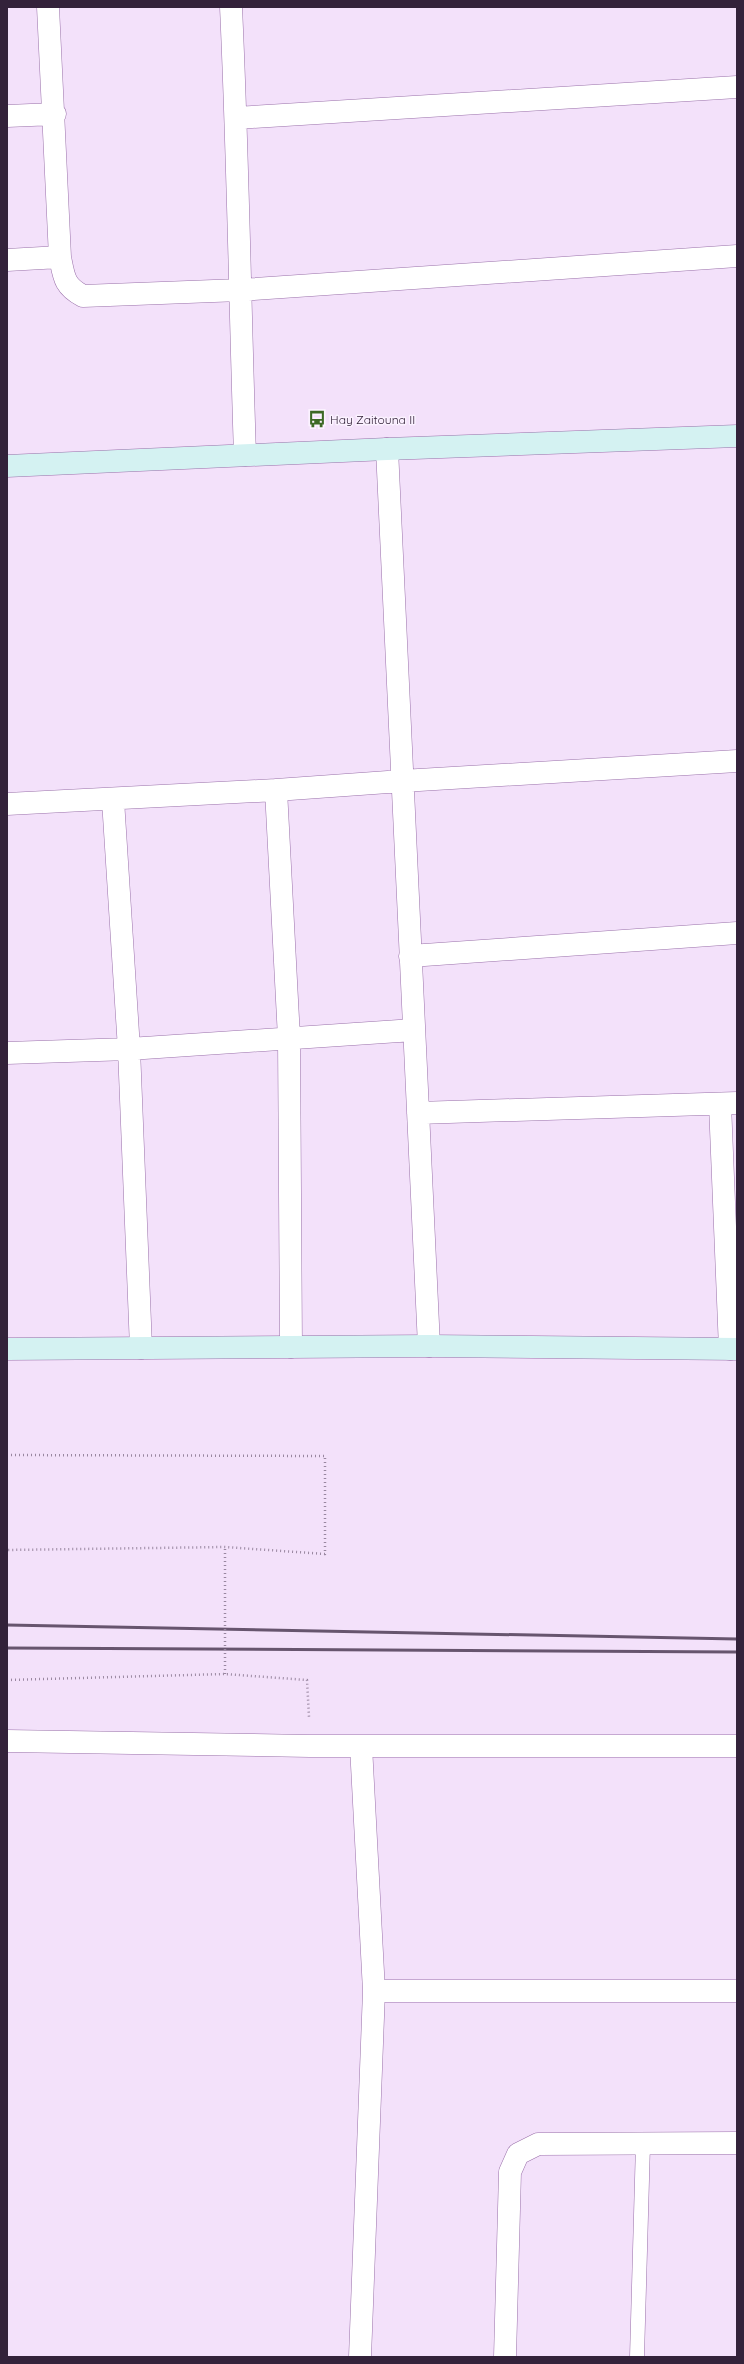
<svg xmlns="http://www.w3.org/2000/svg" width="744" height="2364" font-family="Quicksand,sans-serif">
<style>
.lines{fill:none;stroke-linecap:round;stroke-linejoin:round}
.lane-casing{stroke:#9a71aa;stroke-width:15}
.street-casing{stroke:#9a71aa;stroke-width:23}
.secondary-casing{stroke:#9a71aa;stroke-width:23}
.path{stroke:#9987a0;stroke-width:2.5;stroke-dasharray:1 3;stroke-linecap:butt}
.lane{stroke:#fff;stroke-width:14}
.street{stroke:#fff;stroke-width:22}
.secondary{stroke:#d4f2f2;stroke-width:22}
.rail{stroke:#67556e;stroke-width:3}
.path-bridge{stroke:#9987a0;stroke-width:2.5;stroke-dasharray:1 3;stroke-linecap:butt}
.labels{text-anchor:middle;dominant-baseline:central;stroke-width:3;stroke-linejoin:round;paint-order:stroke}
.poi-label{font-size:12px;fill:#33223a;stroke:#fbf2ff;text-anchor:start}
</style>
<rect width="100%" height="100%" fill="#f3e1fa"/>
<g class="lines">
<g class="lane-casing">
<path id="lane" d="M637,2357L643,2144"/>
</g>
<g class="street-casing">
<path id="street" d="M48,7L60,257C64,277 64,286 83,296L240,290L737,256
M231,7C238,156 240,306 245,455
M7,116L55,114
M236,118L737,87
M7,260L60,257
M387,449L429,1346
M276,790L289,1038L291,1347
M113,800L129,1049L141,1348
M7,804L276,790L402,781L737,761
M410,956L737,933
M7,1053L129,1049L414,1030
M720,1104L730,1349
M418,1113L737,1103
M7,1741L310,1746H737
M374,1991H737
M360,2357L374,1991L361,1746
M505,2357L510,2172L518,2154L538,2144L737,2143"/>
</g>
<g class="secondary-casing">
<path id="secondary" d="M7,466L387,449L737,436
M7,1349L429,1346L737,1349"/>
</g>
<path class="path" d="M7,1455L325,1456V1554L225,1547L7,1550
M7,1680L225,1674L307,1680L309,1717"/>
<use href="#lane" class="lane"/>
<use href="#street" class="street"/>
<use href="#secondary" class="secondary"/>
<path class="rail" d="M7,1625L737,1639
M7,1648L737,1652"/>
<path class="path-bridge" d="M225,1674V1547"/>
</g>
<defs>
<g id="bus-bare" transform="scale(1.38)"><path d="M-5-6H5V4H4V6H2V4H-2V6H-4V4H-5ZM-3.5-4V0h7V-4ZM-3.5 1.2v1.5H-2V1.2ZM2 1.2v1.5H3.5V1.2Z" fill="#3d6926" stroke="#fbf2ff" stroke-width="2.5" paint-order="stroke"/></g>
</defs>
<g fill-rule="evenodd">
<use href="#bus-bare" x="317" y="419"/>
</g>
<g class="labels">
<g class="poi-label">
<text x="330" y="419">Hay Zaitouna II</text>
</g>
</g>
<rect width="744" height="2364" fill="none" stroke="#33223a" stroke-width="16"/>
</svg>
